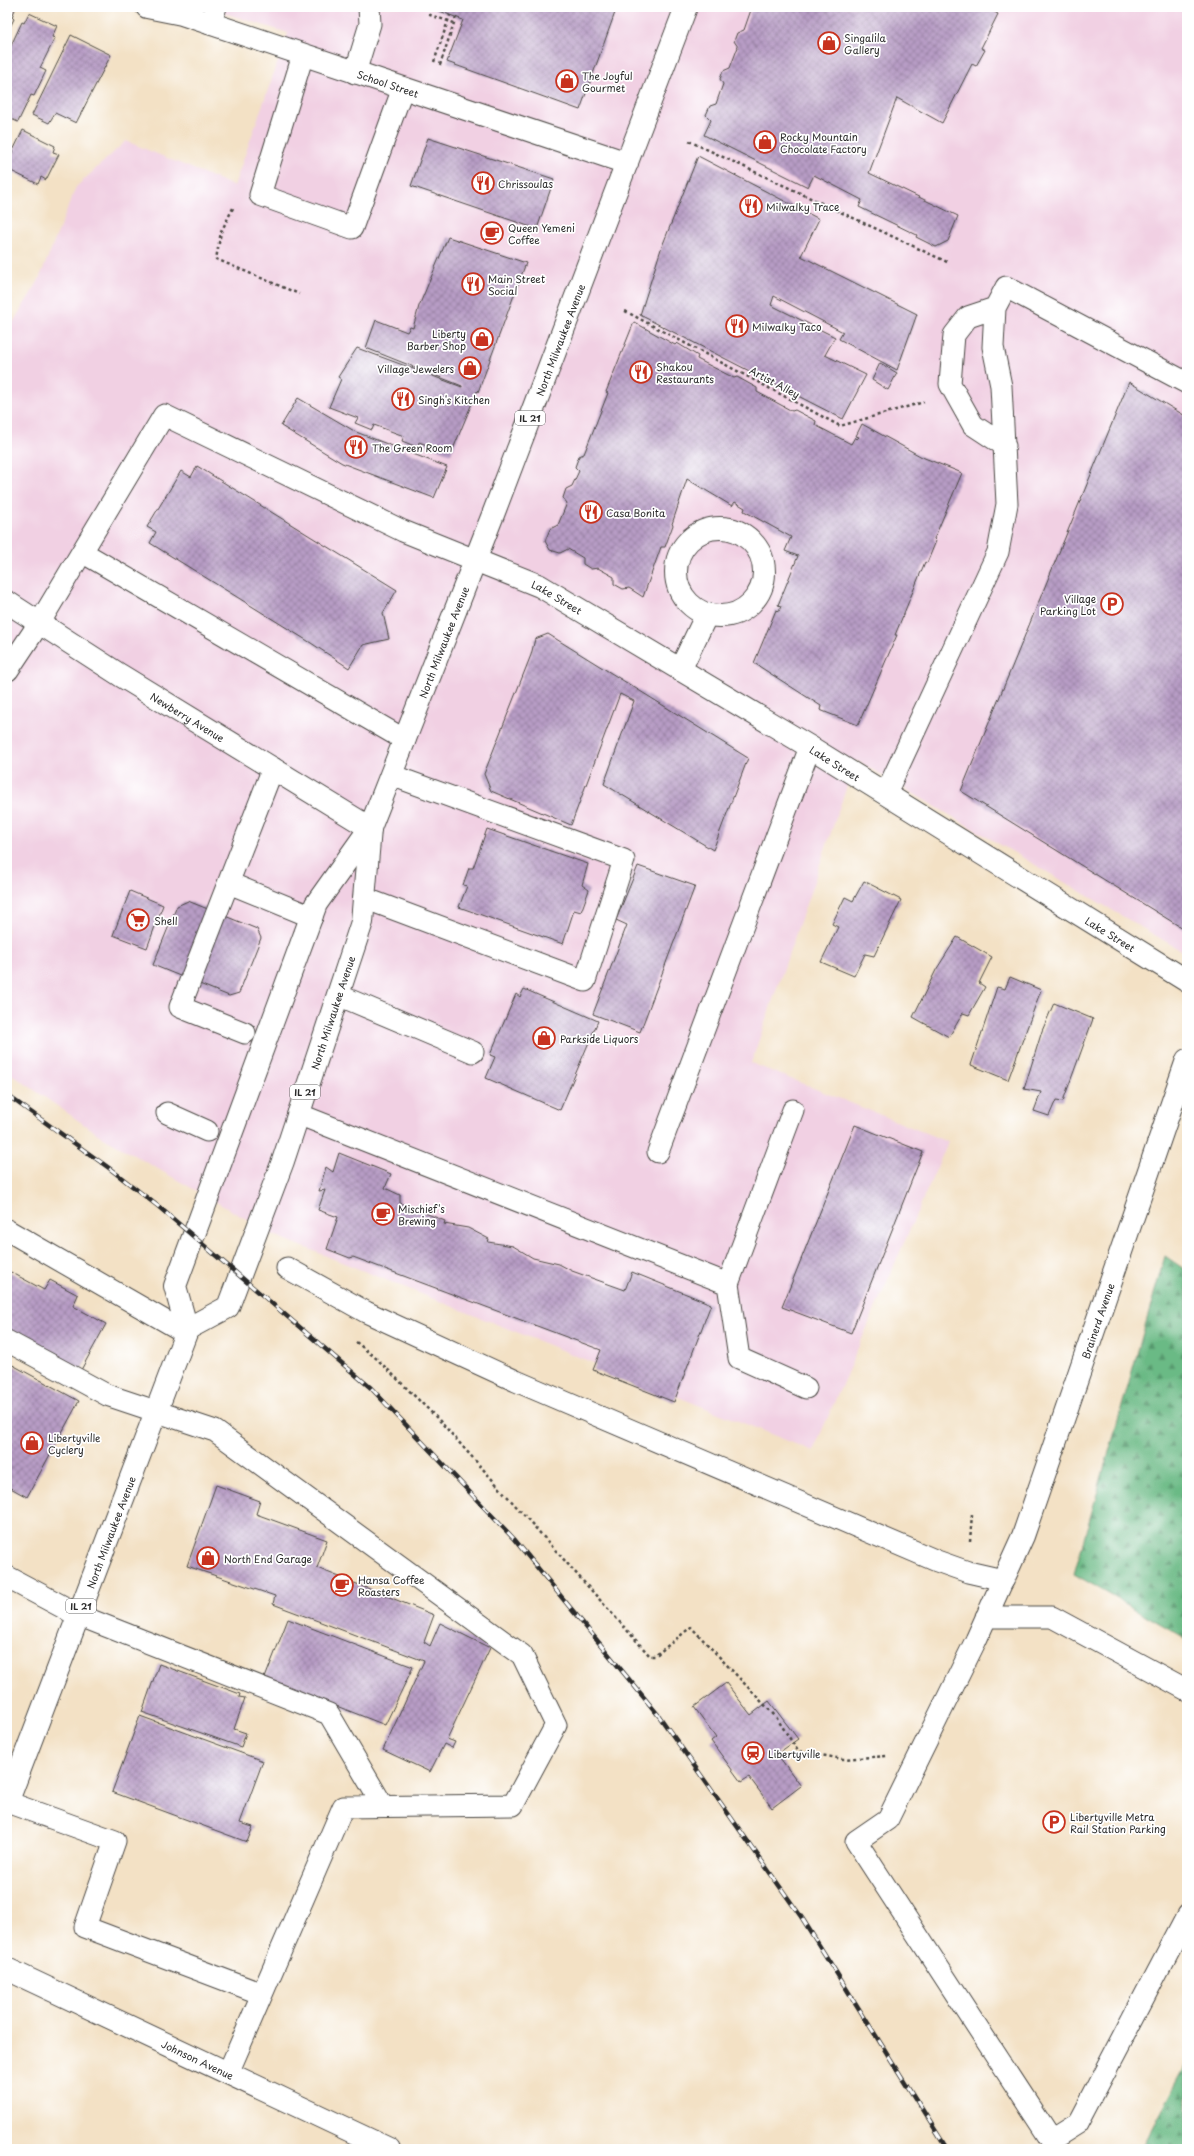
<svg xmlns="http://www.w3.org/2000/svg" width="1194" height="2156" font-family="'Playpen Sans',sans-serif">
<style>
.built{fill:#f1d0e3}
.forest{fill:url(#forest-firs);stroke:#4a7258}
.building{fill:url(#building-cross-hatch)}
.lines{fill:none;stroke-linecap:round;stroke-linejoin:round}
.service-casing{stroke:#494642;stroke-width:23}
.minor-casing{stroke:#494642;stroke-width:24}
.tertiary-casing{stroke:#494642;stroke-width:24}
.primary-casing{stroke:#494642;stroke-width:24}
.path{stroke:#494642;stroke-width:2.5;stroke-dasharray:3 3;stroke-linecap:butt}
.service{stroke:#fff;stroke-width:21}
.minor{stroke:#fff;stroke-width:22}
.tertiary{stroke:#fff;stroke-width:22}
.primary{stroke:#fff;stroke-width:22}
.rail-casing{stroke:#2b2b2b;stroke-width:4.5}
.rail{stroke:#fff;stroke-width:3;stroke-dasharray:9;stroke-linecap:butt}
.labels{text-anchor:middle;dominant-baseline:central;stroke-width:3.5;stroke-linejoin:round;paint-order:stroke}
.shield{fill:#fff;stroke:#6b6b6b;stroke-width:1}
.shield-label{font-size:9px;font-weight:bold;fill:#2b2b2b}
.poi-label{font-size:10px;fill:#2b2b2b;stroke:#fff;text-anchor:start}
.street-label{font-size:10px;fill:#2b2b2b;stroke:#fff}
</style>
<defs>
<pattern id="forest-firs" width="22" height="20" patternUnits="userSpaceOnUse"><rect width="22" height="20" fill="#6aba85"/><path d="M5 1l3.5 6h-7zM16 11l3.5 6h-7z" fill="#57976d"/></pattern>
<pattern id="building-cross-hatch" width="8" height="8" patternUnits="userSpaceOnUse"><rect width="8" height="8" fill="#b79cc5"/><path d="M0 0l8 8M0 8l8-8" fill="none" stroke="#957fa0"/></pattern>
</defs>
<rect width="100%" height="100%" fill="#fff"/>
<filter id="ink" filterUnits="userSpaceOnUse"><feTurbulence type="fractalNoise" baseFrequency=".025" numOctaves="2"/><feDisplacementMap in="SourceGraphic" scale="8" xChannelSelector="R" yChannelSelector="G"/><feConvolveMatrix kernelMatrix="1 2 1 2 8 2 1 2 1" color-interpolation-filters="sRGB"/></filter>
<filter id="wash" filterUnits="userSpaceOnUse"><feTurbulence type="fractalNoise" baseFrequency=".012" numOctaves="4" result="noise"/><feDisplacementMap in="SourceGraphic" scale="16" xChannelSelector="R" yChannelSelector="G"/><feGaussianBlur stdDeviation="0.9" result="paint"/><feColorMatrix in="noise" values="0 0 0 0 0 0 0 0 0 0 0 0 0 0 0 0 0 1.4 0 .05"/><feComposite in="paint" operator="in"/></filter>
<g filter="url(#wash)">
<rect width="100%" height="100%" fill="#f3e1c5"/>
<path class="built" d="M205,7H1187V954L856,760L751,1063L948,1142L813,1451L274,1235L102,1137L7,1071V332L38,282L76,187L126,141L234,186L288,33Z"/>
<path class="forest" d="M1165,1256L1187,1271V1639L1074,1574Z
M1187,2063V2149H1142Z"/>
<g id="blocks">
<path class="building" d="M7,7H16L12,17L14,19L7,33Z
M429,7H617L580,110L447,62L463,20Z
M752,7H985L998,14L981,48L985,50L976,66L972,64L942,123L897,98L869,173L958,216L948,241L936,247L916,237L917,235L859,207L862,200L814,175L808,187L704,135L711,120L706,115L710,106L716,104L723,84L720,79L723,71L730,68L738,47L734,41L737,33L744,30Z
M29,13L57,26L52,37L55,38L40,68L46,71L34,96L31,95L18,122L9,118L7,123V54L22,22L24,23Z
M71,35L111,55L76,123L55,113L49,123L32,115Z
M7,128L11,130L7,139Z
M23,130L55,146L53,152L59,154L46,180L41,177L38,184L7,169V163Z
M428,138L554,179L537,229L411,186Z
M698,156L819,219L801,256L917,314L897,370L839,339L843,332L774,296L771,305L835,337L825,355L866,375L843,419L640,315L661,249Z
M448,237L526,263L478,392L477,391L451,454L419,442L417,447L402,441L404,436L374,425L372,430L355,423L358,418L329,407L341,379L338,377L357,348L462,387V386L366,348L376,320L407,332L410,327L413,328L419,306Z
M634,322L675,345L677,343L698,356L697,359L734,378L737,377L757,388V392L792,411L795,410L816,421L815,425L851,444L855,437L857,439L859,437L856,436L862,424L922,457L962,473L934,539L936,541L927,563L925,562L895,635H897L858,725L820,710L821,706L754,663L776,610L779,611L781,606L778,605L798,556L785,551L791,537L744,511L745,508L735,502L732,506L687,479L672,524L673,525L665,547H661L643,597L629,588L623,589L614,584V577L598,568L591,569L583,564V558L568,549L560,553L550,550L545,541L550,529L558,525L567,503L563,498L566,489L572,486L579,471L575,467L579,456L584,454L608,393L606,392Z
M880,363L897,373L888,390L872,380Z
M1129,382L1187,417V931L961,791Z
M298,398L356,432L447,467L434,498L342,463L281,426Z
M197,466L397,590L383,613L389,639L363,645L349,668L311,643L150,543L156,532L147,527L181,471L191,477Z
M548,634L748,758L713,850L604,784L634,701L620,694L571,825L491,791L484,774L531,655L535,639Z
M487,829L588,864L582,885L589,890L581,912L574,910L563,944L459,907L467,886L463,885L469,868H473Z
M638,866L695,886L640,1032L593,1014L627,925L616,920Z
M864,881L901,900L874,956L865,954L854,976L821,962L838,927L832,924L845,897L853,901Z
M130,891L163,905L147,948L113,935Z
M188,901L257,929L261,938L239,993L229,996L153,965L177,906Z
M957,937L992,957L979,983L985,987L969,1015L963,1013L949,1037L913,1017L936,970Z
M1010,977L1041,990L1008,1080L971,1065L997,987L1005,989Z
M524,989L598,1021L560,1110L486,1078L495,1057L490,1055L516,994L520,997Z
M1054,1003L1093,1019L1063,1101L1056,1100L1049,1116L1034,1111L1041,1092L1024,1089L1042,1031Z
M855,1125L923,1152L851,1333L782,1307Z
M339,1153L391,1174L385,1188L400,1195V1203L445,1221L444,1224L468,1228L489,1239L488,1242L513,1246L533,1258L559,1264L572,1271L625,1290L632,1272L711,1304L674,1402L593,1370L601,1350L353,1257L350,1258L327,1249L338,1217L318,1210L325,1190L319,1191L326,1167L333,1172Z
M7,1270L44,1290L50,1280L78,1295L73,1306L106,1324L81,1370L7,1331Z
M7,1362L79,1401L27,1497L7,1486Z
M216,1485L260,1501L256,1514L327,1540L317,1568L434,1615L424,1642L430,1646L440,1623L490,1648L447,1739L455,1742L452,1748L444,1744L430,1772L383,1750L424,1661L273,1604L275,1596L187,1566Z
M288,1619L413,1667L385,1725L265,1678Z
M159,1664L240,1694L239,1697L245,1698L234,1729L246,1733L241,1747L142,1712Z
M726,1683L751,1715L769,1701L798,1739L777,1754L801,1786L772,1808L749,1777L741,1782L711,1741L716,1737L694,1707Z
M140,1716L263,1761L240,1823L253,1827L247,1842L112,1792Z"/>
</g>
</g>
<g filter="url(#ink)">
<use href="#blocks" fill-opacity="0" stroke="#494642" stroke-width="1"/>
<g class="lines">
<g class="service-casing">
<path id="service" d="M210,24L216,7
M303,55L260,195L352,228L403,88
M355,73L370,24L369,7
M995,308L968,317L954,335L950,384L973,425L1005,446
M82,552L405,740
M8,670L40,622L164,415L403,531L475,560
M886,793L998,552L1007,504L1001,386L993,347L995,308L1006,287L1187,383
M229,883L312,917
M364,898L585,981L624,860L391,775
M338,995L473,1052
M245,1033L180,1007L273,768
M167,1113L207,1131
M298,1114L728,1284L739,1358L806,1388
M658,1152L810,747
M7,1230L186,1333
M287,1268L366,1312L516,1381L937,1561L968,1572L1003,1580L976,1640L888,1819L856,1841L1051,2140L1078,2123L1187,1915
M728,1284L793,1110
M7,1341L107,1395L215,1431L522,1655L556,1725L513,1805L343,1807L228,2073
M78,1615L329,1714L383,1806
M986,1617H1052L1187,1690
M7,1802L115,1841L85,1927L262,1994"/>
</g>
<g class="minor-casing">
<g id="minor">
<path id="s1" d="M147,7L182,14L627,163"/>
<circle cx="720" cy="572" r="44"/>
<path id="s2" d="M7,602L120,675L370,828"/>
<path d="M680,670L707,614"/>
<path d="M7,1577L78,1615"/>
<path id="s3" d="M7,1969L389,2149"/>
</g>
</g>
<g class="tertiary-casing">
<g id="tertiary">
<path id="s4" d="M475,560L540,586L810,747L1187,981"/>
<path id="s5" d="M1003,1580L1023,1536L1187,1060"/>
</g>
</g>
<g class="primary-casing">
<g id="primary">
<path id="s6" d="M187,1329L228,1307L283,1161L362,922L370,829"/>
<path id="s7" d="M7,1803L186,1333L187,1329L175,1286L316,904L370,828L494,512L686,7"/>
</g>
</g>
<path class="path" d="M432,8L430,15L454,23
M434,62L450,15
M440,65L456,17
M689,141L947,262
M233,208L221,232L216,259L299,294
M625,311L840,426L924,402
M356,1342L377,1359L439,1420L650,1656H655L691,1627L776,1717L798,1751L843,1759L887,1756
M970,1541L972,1514"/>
<use href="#service" class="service"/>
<use href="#minor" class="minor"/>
<use href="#tertiary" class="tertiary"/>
<use href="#primary" class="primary"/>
<g class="rail-casing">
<path id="rail" d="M7,1095L109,1168L159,1207L371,1388L514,1539L659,1716L715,1795L802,1918L947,2149"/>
</g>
<use href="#rail" class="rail"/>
</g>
</g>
<defs>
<g id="shop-ring" transform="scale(1.15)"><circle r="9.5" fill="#fff" stroke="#c8321e" stroke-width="1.5"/><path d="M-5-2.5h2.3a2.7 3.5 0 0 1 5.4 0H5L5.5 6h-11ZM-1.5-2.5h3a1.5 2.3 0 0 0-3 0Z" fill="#c8321e"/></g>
<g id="restaurant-ring" transform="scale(1.15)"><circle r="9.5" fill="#fff" stroke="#c8321e" stroke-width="1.5"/><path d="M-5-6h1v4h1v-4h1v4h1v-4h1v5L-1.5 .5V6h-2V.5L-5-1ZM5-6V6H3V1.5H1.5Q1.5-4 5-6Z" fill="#c8321e"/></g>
<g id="cafe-ring" transform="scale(1.15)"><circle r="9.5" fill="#fff" stroke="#c8321e" stroke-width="1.5"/><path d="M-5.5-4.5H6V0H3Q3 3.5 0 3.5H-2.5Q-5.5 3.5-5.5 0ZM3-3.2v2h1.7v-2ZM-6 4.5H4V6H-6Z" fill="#c8321e"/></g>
<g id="parking-ring" transform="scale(1.15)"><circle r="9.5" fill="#fff" stroke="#c8321e" stroke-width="1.5"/><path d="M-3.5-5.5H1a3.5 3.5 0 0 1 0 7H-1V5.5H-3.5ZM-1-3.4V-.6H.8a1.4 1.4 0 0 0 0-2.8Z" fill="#c8321e"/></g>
<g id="supermarket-ring" transform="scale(1.15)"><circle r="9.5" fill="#fff" stroke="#c8321e" stroke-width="1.5"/><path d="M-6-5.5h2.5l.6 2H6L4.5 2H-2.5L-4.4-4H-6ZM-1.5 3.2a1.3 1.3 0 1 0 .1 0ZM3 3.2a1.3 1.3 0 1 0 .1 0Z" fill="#c8321e"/></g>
<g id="station-ring" transform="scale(1.15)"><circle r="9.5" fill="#fff" stroke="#c8321e" stroke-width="1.5"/><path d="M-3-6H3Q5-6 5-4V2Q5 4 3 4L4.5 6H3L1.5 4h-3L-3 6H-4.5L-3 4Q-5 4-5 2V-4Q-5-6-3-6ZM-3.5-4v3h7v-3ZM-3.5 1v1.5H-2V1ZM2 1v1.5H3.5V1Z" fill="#c8321e"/></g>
</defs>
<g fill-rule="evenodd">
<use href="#shop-ring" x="829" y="43"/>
<use href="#shop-ring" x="567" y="81"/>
<use href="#shop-ring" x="765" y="142"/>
<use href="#restaurant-ring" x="483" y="183"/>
<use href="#restaurant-ring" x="751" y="206"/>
<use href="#cafe-ring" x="492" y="233"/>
<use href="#restaurant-ring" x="473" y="284"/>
<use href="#restaurant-ring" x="737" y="326"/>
<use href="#shop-ring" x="482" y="339"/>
<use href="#shop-ring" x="470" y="368"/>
<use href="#restaurant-ring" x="641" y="372"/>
<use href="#restaurant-ring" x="403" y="399"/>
<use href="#restaurant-ring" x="356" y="447"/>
<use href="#restaurant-ring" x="591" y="512"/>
<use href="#parking-ring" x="1112" y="604"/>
<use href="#supermarket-ring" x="138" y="920"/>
<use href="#shop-ring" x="544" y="1038"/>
<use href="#cafe-ring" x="383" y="1214"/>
<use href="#shop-ring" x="32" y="1443"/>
<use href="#shop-ring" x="208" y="1558"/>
<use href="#cafe-ring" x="342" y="1585"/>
<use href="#station-ring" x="753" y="1753"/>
<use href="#parking-ring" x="1054" y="1822"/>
</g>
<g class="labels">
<g class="shield">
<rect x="515" y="411" width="30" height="14" rx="3"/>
<rect x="290" y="1085" width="30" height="14" rx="3"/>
<rect x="66" y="1599" width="30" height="14" rx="3"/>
</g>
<g class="shield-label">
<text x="530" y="418">IL 21</text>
<text x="305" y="1092">IL 21</text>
<text x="81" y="1606">IL 21</text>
</g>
<g class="poi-label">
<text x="844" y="37">Singalila<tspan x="844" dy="12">Gallery</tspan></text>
<text x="582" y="75">The Joyful<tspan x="582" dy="12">Gourmet</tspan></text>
<text x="780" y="136">Rocky Mountain<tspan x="780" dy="12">Chocolate Factory</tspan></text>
<text x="498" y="183">Chrissoulas</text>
<text x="766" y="206">Milwalky Trace</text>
<text x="508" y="227">Queen Yemeni<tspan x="508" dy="12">Coffee</tspan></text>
<text x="488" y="278">Main Street<tspan x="488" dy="12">Social</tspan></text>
<text x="752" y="326">Milwalky Taco</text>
<text x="466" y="333" text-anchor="end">Liberty<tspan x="466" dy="12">Barber Shop</tspan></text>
<text x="656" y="366">Shakou<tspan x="656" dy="12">Restaurants</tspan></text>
<text x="454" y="368" text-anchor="end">Village Jewelers</text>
<text x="418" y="399">Singh's Kitchen</text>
<text x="372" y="447">The Green Room</text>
<text x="606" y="512">Casa Bonita</text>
<text x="1096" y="598" text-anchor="end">Village<tspan x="1096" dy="12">Parking Lot</tspan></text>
<text x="154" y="920">Shell</text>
<text x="560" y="1038">Parkside Liquors</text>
<text x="398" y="1208">Mischief's<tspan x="398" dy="12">Brewing</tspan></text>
<text x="48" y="1437">Libertyville<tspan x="48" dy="12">Cyclery</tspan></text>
<text x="224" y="1558">North End Garage</text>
<text x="358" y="1579">Hansa Coffee<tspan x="358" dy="12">Roasters</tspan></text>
<text x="768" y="1753">Libertyville</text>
<text x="1070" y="1816">Libertyville Metra<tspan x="1070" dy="12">Rail Station Parking</tspan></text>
</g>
<g class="street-label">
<text stroke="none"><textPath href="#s1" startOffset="253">School Street</textPath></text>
<text stroke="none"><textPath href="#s7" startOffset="1576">North Milwaukee Avenue</textPath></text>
<text transform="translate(775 382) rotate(28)">Artist Alley</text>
<text stroke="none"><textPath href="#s4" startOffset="90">Lake Street</textPath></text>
<text stroke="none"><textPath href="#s7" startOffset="1252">North Milwaukee Avenue</textPath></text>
<text stroke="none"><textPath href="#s2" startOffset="214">Newberry Avenue</textPath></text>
<text stroke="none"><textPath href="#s4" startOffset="414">Lake Street</textPath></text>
<text stroke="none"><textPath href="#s4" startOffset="738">Lake Street</textPath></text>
<text stroke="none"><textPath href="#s6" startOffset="359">North Milwaukee Avenue</textPath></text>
<text stroke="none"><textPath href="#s5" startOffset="276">Brainerd Avenue</textPath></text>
<text stroke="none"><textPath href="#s7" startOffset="290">North Milwaukee Avenue</textPath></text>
<text stroke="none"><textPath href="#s3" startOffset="211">Johnson Avenue</textPath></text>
</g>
</g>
<rect width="1194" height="2156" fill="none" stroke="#fff" stroke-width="24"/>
</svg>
